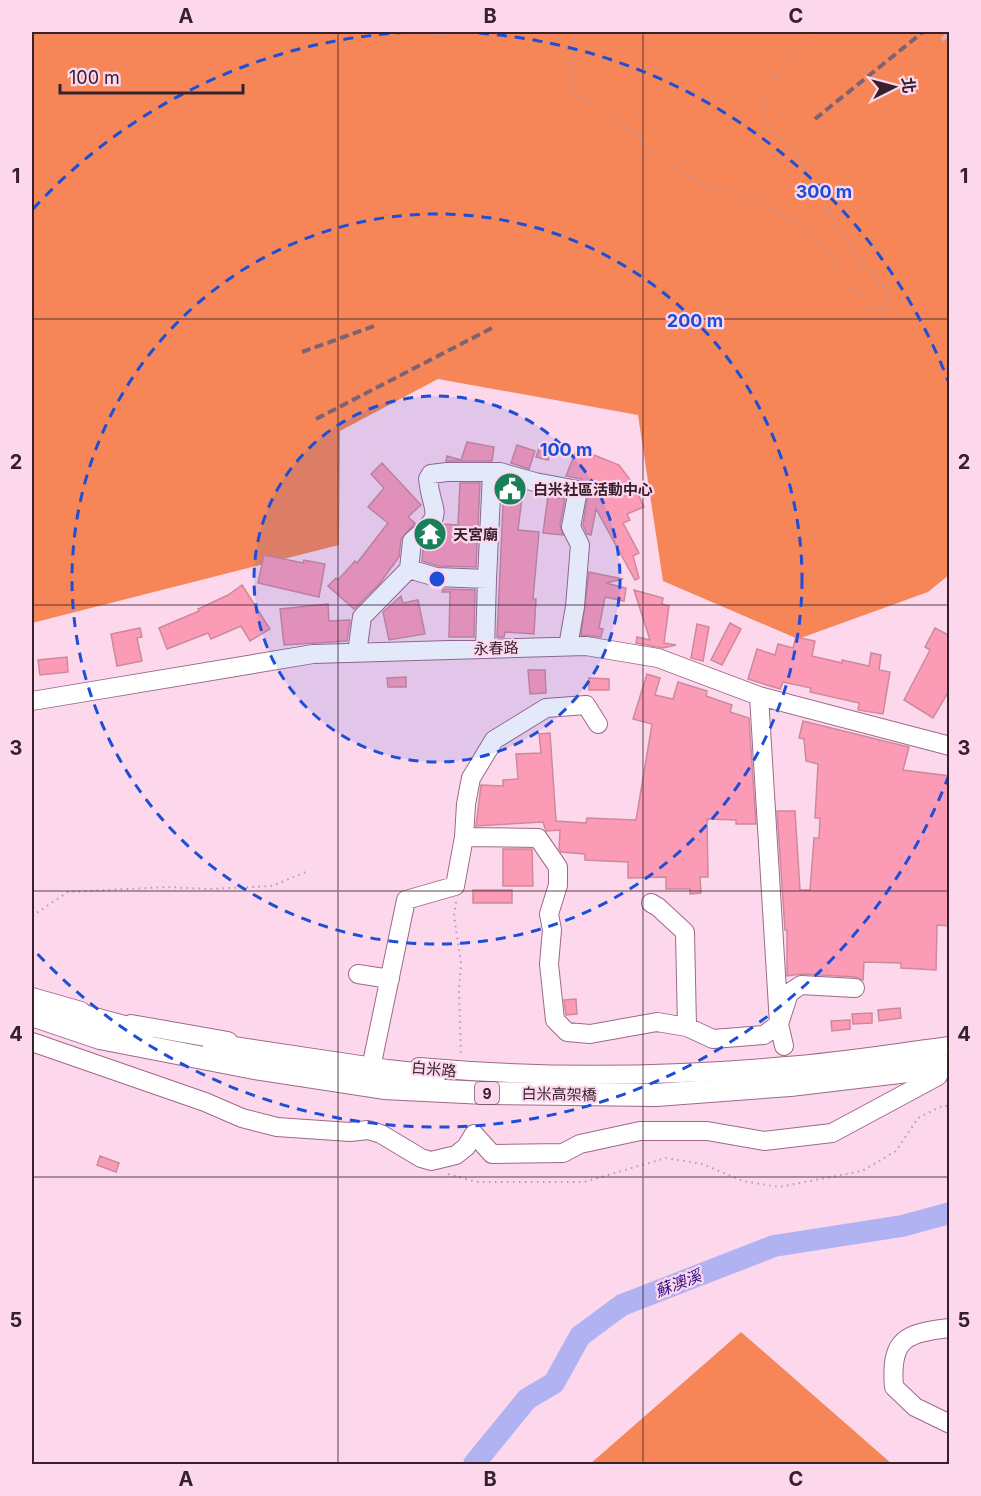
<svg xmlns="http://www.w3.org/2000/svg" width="981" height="1496" font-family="Inter,'Noto Sans TC',sans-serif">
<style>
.forest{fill:#f68657}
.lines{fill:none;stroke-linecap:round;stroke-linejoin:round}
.river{stroke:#b0b2f2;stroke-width:22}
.building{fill:#fc9bb5;stroke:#cc8a9b;stroke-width:1.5}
.minor-tunnel{stroke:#d5b3c7;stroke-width:18;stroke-dasharray:18 9;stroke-linecap:butt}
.minor-casing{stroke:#9f688a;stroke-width:20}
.major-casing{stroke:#9f688a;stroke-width:24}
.path{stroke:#b999ac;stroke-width:2;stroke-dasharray:1.5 4.5;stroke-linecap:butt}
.minor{stroke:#fff;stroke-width:18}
.major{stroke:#fff;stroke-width:22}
.rail{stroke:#7e6272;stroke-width:4;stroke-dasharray:9 4.5;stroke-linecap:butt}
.grid{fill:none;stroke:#37202e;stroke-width:1.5;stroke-opacity:0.55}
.ring{fill:none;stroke:#1d4ed8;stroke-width:3;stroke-dasharray:10 8}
.labels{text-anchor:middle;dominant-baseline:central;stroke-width:4.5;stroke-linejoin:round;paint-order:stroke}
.shield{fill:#fdd8ed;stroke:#725767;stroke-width:1.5}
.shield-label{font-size:14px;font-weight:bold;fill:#37202e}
.poi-label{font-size:15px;font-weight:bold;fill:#37202e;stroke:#fdd8ed;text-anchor:start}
.street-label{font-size:15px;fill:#37202e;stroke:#fdd8ed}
.water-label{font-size:16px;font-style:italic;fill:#300c8a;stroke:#fdd8ed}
.centre{fill:#1d4ed8;stroke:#fdd8ed;stroke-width:3}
.ring-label{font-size:18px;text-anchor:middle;font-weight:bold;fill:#1d4ed8;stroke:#fdd8ed;stroke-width:4.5;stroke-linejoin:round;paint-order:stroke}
.neatline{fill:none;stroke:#37202e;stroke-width:2}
.grid-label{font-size:20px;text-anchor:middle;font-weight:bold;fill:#37202e}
</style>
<rect width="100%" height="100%" fill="#fdd8ed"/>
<path class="forest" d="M32,32H949L950,574L928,592L798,639L663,581L638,415L438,379L340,431L339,545L32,623Z
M741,1332L892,1464H590Z"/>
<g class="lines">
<path class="river" d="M474,1464L527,1399L554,1383L580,1336L622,1305L774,1246L902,1226L950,1213"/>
</g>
<path class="building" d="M467,442L494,447L492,461H446L447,456L461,460Z
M541,443L552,447L548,460L536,457Z
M517,445L535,451L529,469L511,463Z
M576,451L593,458L594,455L619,465L634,485L644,507L627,514L630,520L623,523L639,553L633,556L639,578L635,580L596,509L591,535L587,534L583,525L589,487L581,479L566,476Z
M382,463L421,505L408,517L415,523L401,539L399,557L380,583L354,609L328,586L336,578L338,580L355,561L357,563L388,523L368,507L384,488L371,474Z
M460,483H480L476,567L438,566L422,561L423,547L428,542L439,543V530L443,524L458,525Z
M504,485L523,490L518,530L539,532L533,599H536L534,634L505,632L504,637H497Z
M548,496L565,499L560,525L563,535L543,533Z
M264,555L303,563L304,560L325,564L319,597L258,583Z
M589,572L623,579L606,583L626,588L624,601L605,597L599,628L603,629L601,637L581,635Z
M242,585L270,629L250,641L241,626L211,639L208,633L167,649L159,628L199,611L198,609L228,595Z
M443,589L475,590L474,637H449L450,592H442Z
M634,590L663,598L662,604L669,606L664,643L676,645L663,648L636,643L637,637L650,640Z
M401,596L403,603L418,600L425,634L389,640L383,612Z
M328,604L329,621L350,620L347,641L284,645L280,609Z
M730,623L741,629L722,665L711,660Z
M697,624L709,627L703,661L691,658Z
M140,628L142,637L137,638L142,661L117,666L111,634Z
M935,628L950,636V689L933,718L904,700L930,650L925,647Z
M796,637L815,641L812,656L842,663V660L869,666L871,653L881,655L879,670L890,672L883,714L858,710L859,703L810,692L811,688L783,682L780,689L748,679L757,649L775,655L778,644L793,648Z
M67,657L68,672L40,675L38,660Z
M528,670H545L546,693L530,694Z
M647,674L660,678L655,695L673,699L678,682L707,691L706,696L732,705L730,712L749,718L756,824H736V820L707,819L708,877H700L701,893L690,894V889H666V877L628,878V862L585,860V854L561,852L559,848L560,830L546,831L543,822L476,826L481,785L503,786V780L518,779L516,754L541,753L539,734L550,733L556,821L586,823L587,818L636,820L652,724L633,719Z
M406,677V687H388L387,678Z
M589,678L609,679V690H589Z
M803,721L880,740L879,742L880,740L909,747L903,770L950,776V926L937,925L936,970L901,968V963L864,962L863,980L856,977L802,974L787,976V930H785L777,811H795L800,890H810L814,838H819L820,818H815L818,764L806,761L804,739L799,738Z
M503,849H532L533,886H503Z
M473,890H512V903H473Z
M576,999L577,1014L566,1015L564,1000Z
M900,1008L901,1018L879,1021L878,1010Z
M872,1013V1023L853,1024L852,1014Z
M850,1020V1029L832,1031L831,1021Z
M100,1156L119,1163L116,1172L97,1165Z"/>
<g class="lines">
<path class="minor-tunnel" d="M947,32L950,35"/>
<g class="minor-casing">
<path id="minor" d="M409,569L436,577L487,579L485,649
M487,579L492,474
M357,653L362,617L409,569L412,541C447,511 432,517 428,479L431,474L447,472H500L535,482L578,490L571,527L580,545L575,607L568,646
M759,696L779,1024L784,1046
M32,701L313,654L586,646L658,658L759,696L950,746
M464,837L466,804L471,778L494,740L546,708L586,705L598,724
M651,903L658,907L685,932L687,1027
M358,974L390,979
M32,997L81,1011
M131,1024L228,1041
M32,1042L205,1102L242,1118L277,1127L350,1132L368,1130L381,1134L421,1158L431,1161L456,1155L466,1147L474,1134L492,1154L563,1153L580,1144L640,1131H707L764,1141L832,1133L938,1076
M372,1063L406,900L455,886L464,837L538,838L558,867V885L549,914L552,930L549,964L555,1020L567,1032L590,1034L657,1022L687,1027L713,1039L764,1035L779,1024L789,993L801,985L855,988
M419,1067C541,1078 665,1077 787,1066C841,1062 895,1053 950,1046
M950,1328C906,1333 890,1338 894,1387L915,1407L950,1424"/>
</g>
<g class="major-casing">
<path id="major" d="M68,1012L143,1032
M32,1015L100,1038L260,1069L384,1088L485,1093L656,1095L790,1085L950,1066
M214,1045L387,1071L434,1076"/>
</g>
<path class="path" d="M422,32L438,36L459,32
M575,32L570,77L577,95L635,132L642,145L696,181L769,205L821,245L853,289L873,308L886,307L890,294L858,261L795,151L767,126L761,99L768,86L819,32
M456,902L454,916L461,963L459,989L461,1057
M32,916L68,892L167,887L209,889L272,886L306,872
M448,1174L477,1182H584L666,1158L702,1164L743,1181L779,1187L862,1171L896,1151L918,1118L942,1106H950"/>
<use href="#minor" class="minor"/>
<use href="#major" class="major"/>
<path class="rail" d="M815,119L923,32
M302,352L374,326
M316,419L492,328"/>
</g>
<path class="grid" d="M338,32V1464M643,32V1464M32,319H950M32,605H950M32,891H950M32,1177H950"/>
<circle cx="437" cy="579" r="183" fill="#1d4ed8" fill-opacity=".12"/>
<g class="ring">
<circle cx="437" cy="579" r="183"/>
<circle cx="437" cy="579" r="365"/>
<path d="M949 775A548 548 0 0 1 33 949M33 209A548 548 0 0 1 413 32M461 32A548 548 0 0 1 949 383"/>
</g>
<defs>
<g id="civic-disc" transform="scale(1.725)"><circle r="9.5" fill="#19805a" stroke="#fdd8ed"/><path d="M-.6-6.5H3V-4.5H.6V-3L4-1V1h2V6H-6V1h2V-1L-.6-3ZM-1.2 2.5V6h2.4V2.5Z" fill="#fff"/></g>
<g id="temple-disc" transform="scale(1.725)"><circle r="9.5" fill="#19805a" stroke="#fdd8ed"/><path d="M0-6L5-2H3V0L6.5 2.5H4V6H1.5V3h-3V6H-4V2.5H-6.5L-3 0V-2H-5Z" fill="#fff"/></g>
</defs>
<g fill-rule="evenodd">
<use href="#civic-disc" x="510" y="489"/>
<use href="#temple-disc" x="430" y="534"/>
</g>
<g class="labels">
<rect class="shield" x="475" y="1082" width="24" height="22" rx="4.5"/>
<g class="shield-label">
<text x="487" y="1093">9</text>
</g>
<g class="poi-label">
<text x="533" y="489">白米社區活動中心</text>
<text x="453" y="534">天宮廟</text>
</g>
<g class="street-label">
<text transform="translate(496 648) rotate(-2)">永春路</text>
<text transform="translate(434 1069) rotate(5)">白米路</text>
<text transform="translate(559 1094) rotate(1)">白米高架橋</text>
</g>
<g class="water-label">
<text transform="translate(678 1283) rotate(-21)">蘇澳溪</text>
</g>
</g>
<circle cx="437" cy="579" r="9" class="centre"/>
<g class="ring-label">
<text x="824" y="198">300 m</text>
<text x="695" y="327">200 m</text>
<text x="566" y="456">100 m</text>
</g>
<rect width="981" height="1496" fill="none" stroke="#fdd8ed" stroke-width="66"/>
<g transform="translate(894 87) rotate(84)" stroke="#fdd8ed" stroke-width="4.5" paint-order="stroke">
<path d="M0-4.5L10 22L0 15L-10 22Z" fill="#37202e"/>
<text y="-9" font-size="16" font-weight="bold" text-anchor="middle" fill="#37202e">北</text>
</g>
<path d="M60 84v9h183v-9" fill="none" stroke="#37202e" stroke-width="3"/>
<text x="69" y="84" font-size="18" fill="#37202e" stroke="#fdd8ed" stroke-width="4.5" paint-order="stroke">100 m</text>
<rect x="33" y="33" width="915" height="1430" class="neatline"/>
<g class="grid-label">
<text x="186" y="23">A</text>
<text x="490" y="23">B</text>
<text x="796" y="23">C</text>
<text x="16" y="183">1</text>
<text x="964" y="183">1</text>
<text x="16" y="469">2</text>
<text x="964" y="469">2</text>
<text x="16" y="755">3</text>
<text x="964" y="755">3</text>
<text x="16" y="1041">4</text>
<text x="964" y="1041">4</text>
<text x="16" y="1327">5</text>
<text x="964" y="1327">5</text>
<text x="186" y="1486">A</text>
<text x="490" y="1486">B</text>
<text x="796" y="1486">C</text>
</g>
</svg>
